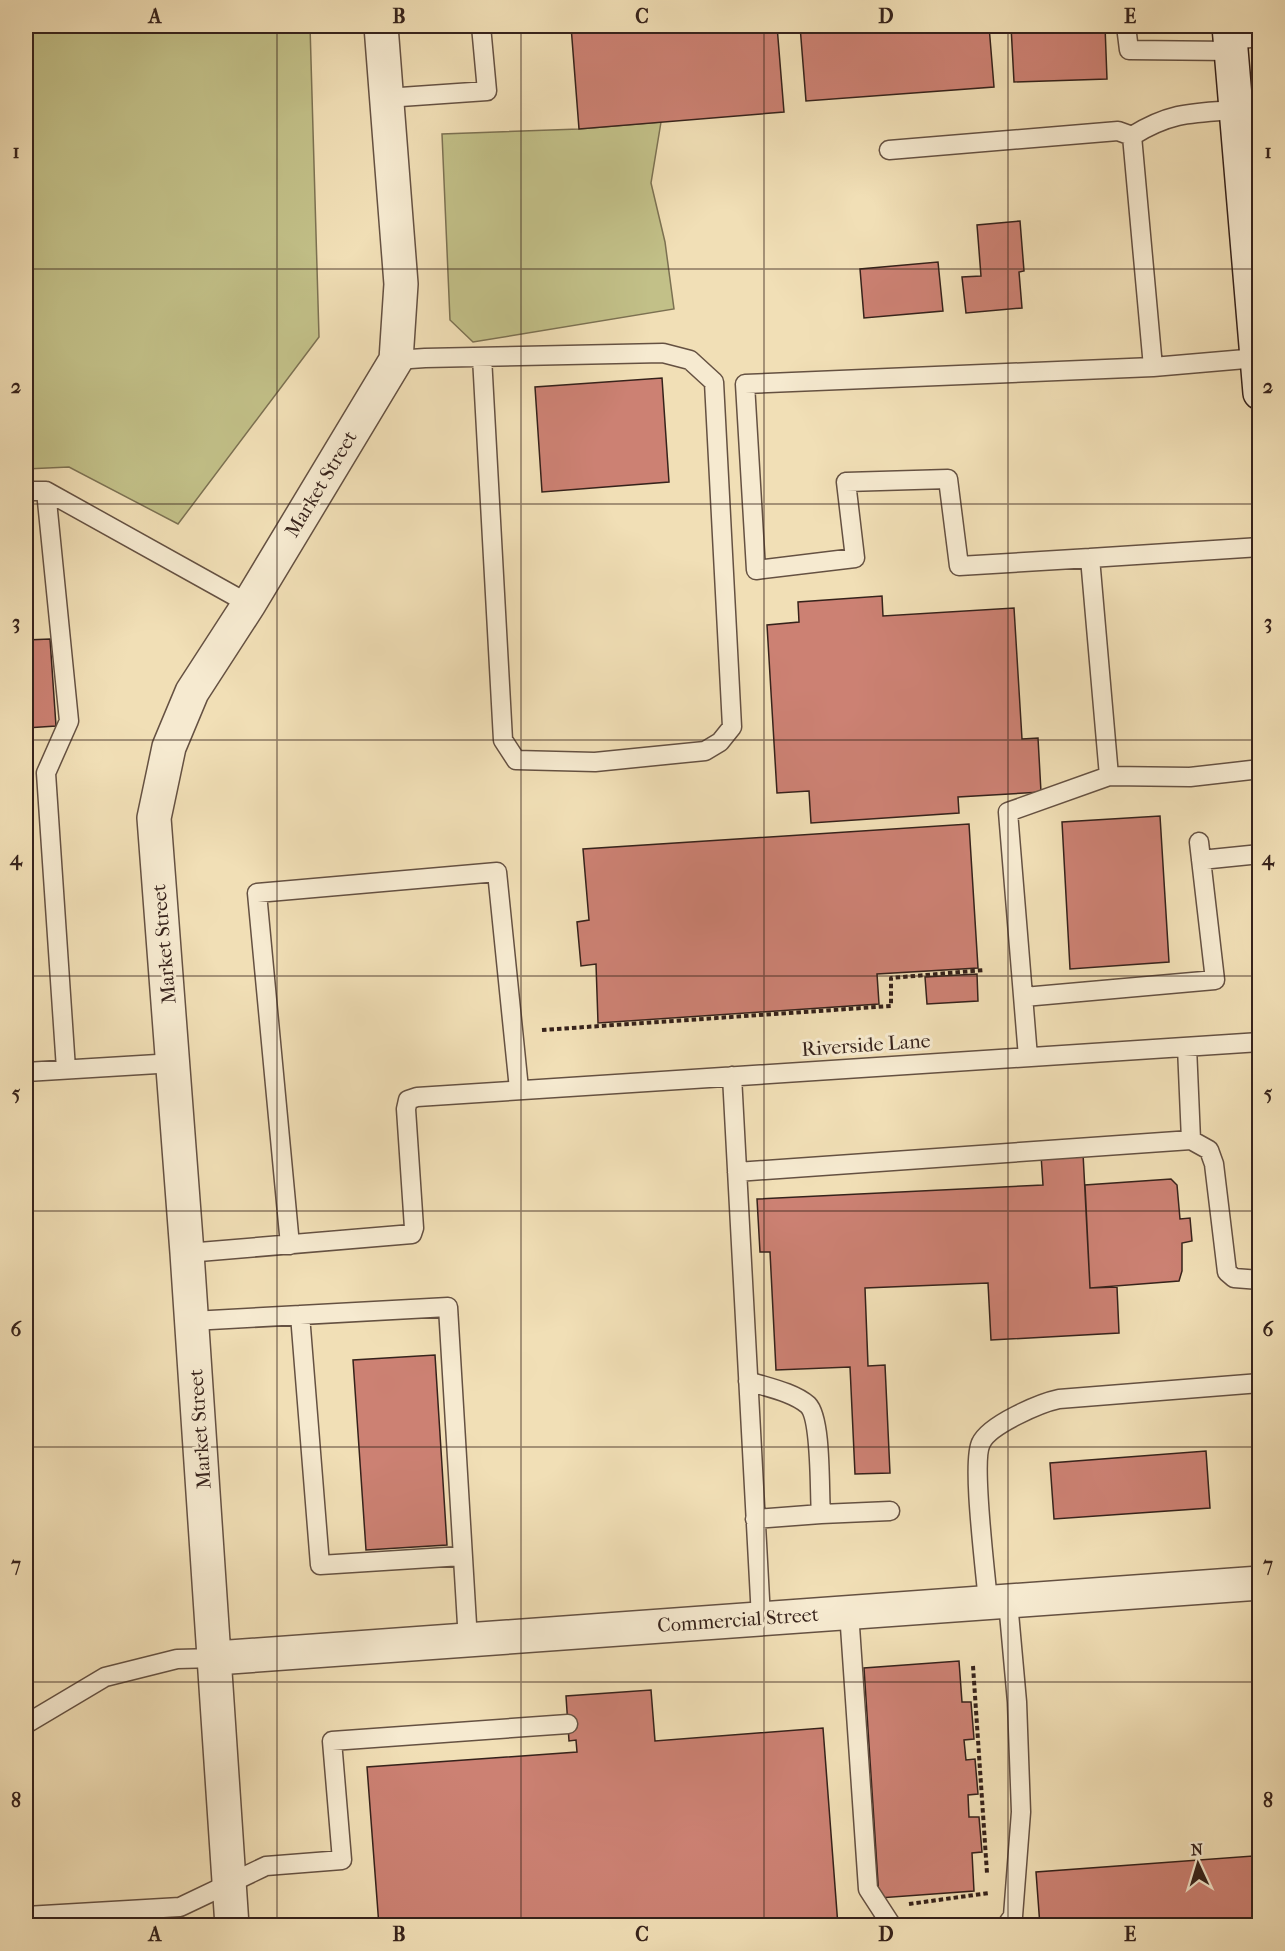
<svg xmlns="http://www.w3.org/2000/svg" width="1285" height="1951" font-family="'IM FELL French Canon',serif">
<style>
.green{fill:#c2c088;stroke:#7c7152;stroke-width:1.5}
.building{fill:#cc8173;stroke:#36221b;stroke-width:1.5}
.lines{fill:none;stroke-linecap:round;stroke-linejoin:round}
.service-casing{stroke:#655142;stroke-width:21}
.minor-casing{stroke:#655142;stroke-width:36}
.secondary-casing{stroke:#36221b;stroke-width:36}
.path{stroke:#36221b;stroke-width:4;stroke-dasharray:4.5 3;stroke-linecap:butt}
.service{stroke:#f6ead0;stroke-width:18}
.minor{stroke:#f6ead0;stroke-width:33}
.secondary{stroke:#f6ead0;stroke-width:33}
.grid{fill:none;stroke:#36221b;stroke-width:1.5;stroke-opacity:0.55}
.labels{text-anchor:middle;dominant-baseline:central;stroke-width:6;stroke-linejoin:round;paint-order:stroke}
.street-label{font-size:20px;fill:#36221b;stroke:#f6ead0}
.neatline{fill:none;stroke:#36221b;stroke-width:2}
.grid-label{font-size:20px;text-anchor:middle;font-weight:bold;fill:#36221b}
</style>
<rect width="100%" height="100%" fill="#f1dfb6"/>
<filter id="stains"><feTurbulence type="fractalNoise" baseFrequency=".00333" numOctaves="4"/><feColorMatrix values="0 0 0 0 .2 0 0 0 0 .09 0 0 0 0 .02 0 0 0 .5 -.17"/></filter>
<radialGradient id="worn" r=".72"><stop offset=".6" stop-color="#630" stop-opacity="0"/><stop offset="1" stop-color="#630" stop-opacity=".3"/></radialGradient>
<path class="green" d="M26,26H310L319,337L178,524L69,467L26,469Z
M661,122L651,183L665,242L674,309L473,342L450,320L442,134L579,129Z"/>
<path class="building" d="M571,26H777L784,112L579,129Z
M800,26H989L994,87L806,101Z
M1011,26H1105L1107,79L1014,82Z
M1020,221L1024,271L1019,272L1022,308L966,313L962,277L981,276L977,225Z
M938,262L943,311L864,318L860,269Z
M662,378L669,482L542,492L535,387Z
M882,596L883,616L1014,608L1022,739L1038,738L1041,792L958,797L959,813L811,823L809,791L777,793L767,625L799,622L798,602Z
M50,639L56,726L26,728V640Z
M1160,816L1169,962L1070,969L1062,822Z
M969,824L978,968L877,974L879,1004L598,1023L596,964L581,966L577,922L589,920L583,849Z
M977,974L978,1001L927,1004L925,977Z
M1083,1153L1090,1288L1117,1287L1119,1333L991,1340L988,1283L865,1288L868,1366L885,1365L890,1473L855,1474L850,1367L776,1370L770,1252H760L757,1199L1043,1185L1041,1155Z
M1171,1179L1177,1185L1180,1219L1190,1218L1192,1241L1182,1243V1271L1179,1281L1090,1288L1085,1185Z
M435,1355L447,1545L366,1550L353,1360Z
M1206,1451L1210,1508L1054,1519L1050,1463Z
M959,1661L962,1702H971L974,1739L964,1740L966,1760L975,1759L978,1794L968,1795L969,1817H979L982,1852L972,1853L974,1891L879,1898L864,1668Z
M651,1690L655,1741L823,1728L838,1926H379L367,1767L577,1752L576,1740L569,1741L566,1696Z
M1253,1856L1258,1922L1204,1926H1040L1036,1872Z"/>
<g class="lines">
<g class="service-casing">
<path id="service" d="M1126,26L1129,50L1232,51
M1231,40L1260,37
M386,98L487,91L481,26
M1132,136C1171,112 1192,113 1237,110
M889,150L1118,131L1132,136L1153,367
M1257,358L1153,367L745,384L756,570L855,558L846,482L948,479L959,566L1090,558L1109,776L1190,777L1260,769
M396,360L425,358L663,353L690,360L714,382L732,727L720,742L705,751L595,762L516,760L503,740L482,357
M26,491H46L249,604
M46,491L69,721L46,773L66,1069
M1090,558L1260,547
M1201,860L1260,854
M1024,997L1215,980L1199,842
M1187,1047L1191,1140
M1028,1057L1008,812L1109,776
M26,1072L174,1063
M732,1076L761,1618
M737,1172L1191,1140L1209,1150L1214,1164L1227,1272L1234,1278L1260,1280
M290,1245L257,893L497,872L519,1089
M187,1253L412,1234L414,1228L406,1109L408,1100L417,1097L1260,1042
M300,1315L320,1565L462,1556
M192,1321L448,1307L468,1641
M748,1381C766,1387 793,1392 808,1405C822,1419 819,1492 821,1514L755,1519
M821,1514L890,1511
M988,1603C986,1574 971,1462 981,1443C989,1425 1040,1403 1059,1399L1260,1383
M849,1612L868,1889L892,1926
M26,1724L105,1677L177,1659L216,1658
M26,1916L180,1907L266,1866L342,1860L332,1741L568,1724
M1006,1926L1013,1916L1021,1812L1017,1702L1008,1602"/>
</g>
<g class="minor-casing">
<path id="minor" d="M216,1658L1260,1583
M232,1926L187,1253L154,818L169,747L192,692L249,604L396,360L401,284L381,26"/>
</g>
<g class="secondary-casing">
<path id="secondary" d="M1229,26L1260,393"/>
</g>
<path class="path" d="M542,1030L891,1006V978L984,970
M973,1666L987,1873
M909,1904L989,1893"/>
<use href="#service" class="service"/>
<use href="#minor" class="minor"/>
<use href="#secondary" class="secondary"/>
</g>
<path class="grid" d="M277,26V1926M521,26V1926M764,26V1926M1008,26V1926M26,269H1260M26,504H1260M26,740H1260M26,976H1260M26,1211H1260M26,1447H1260M26,1682H1260"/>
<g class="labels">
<g class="street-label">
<text transform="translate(321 484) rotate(-59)">Market Street</text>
<text transform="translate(164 944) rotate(-95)">Market Street</text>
<text transform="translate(866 1045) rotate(-4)">Riverside Lane</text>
<text transform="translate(200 1429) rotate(-94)">Market Street</text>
<text transform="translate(738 1620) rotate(-4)">Commercial Street</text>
</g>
</g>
<rect width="1285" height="1951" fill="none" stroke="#f1dfb6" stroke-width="66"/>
<g transform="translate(1198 1864) rotate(356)" stroke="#f6ead0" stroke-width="4.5" paint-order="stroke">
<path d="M0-4.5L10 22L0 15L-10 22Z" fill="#36221b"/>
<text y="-9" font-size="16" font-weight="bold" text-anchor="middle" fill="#36221b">N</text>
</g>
<rect x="33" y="33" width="1219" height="1885" class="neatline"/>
<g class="grid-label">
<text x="155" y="23">A</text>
<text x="399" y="23">B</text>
<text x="642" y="23">C</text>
<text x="886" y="23">D</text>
<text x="1130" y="23">E</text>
<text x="16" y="158">1</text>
<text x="1268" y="158">1</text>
<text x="16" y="393">2</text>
<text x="1268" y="393">2</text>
<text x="16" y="629">3</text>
<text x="1268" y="629">3</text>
<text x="16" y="865">4</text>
<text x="1268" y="865">4</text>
<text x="16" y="1100">5</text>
<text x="1268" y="1100">5</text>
<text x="16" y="1336">6</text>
<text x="1268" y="1336">6</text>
<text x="16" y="1571">7</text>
<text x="1268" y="1571">7</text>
<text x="16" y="1807">8</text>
<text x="1268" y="1807">8</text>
<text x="155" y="1941">A</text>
<text x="399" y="1941">B</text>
<text x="642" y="1941">C</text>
<text x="886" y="1941">D</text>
<text x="1130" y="1941">E</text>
</g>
<rect width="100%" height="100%" filter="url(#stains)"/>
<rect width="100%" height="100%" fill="url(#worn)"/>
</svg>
